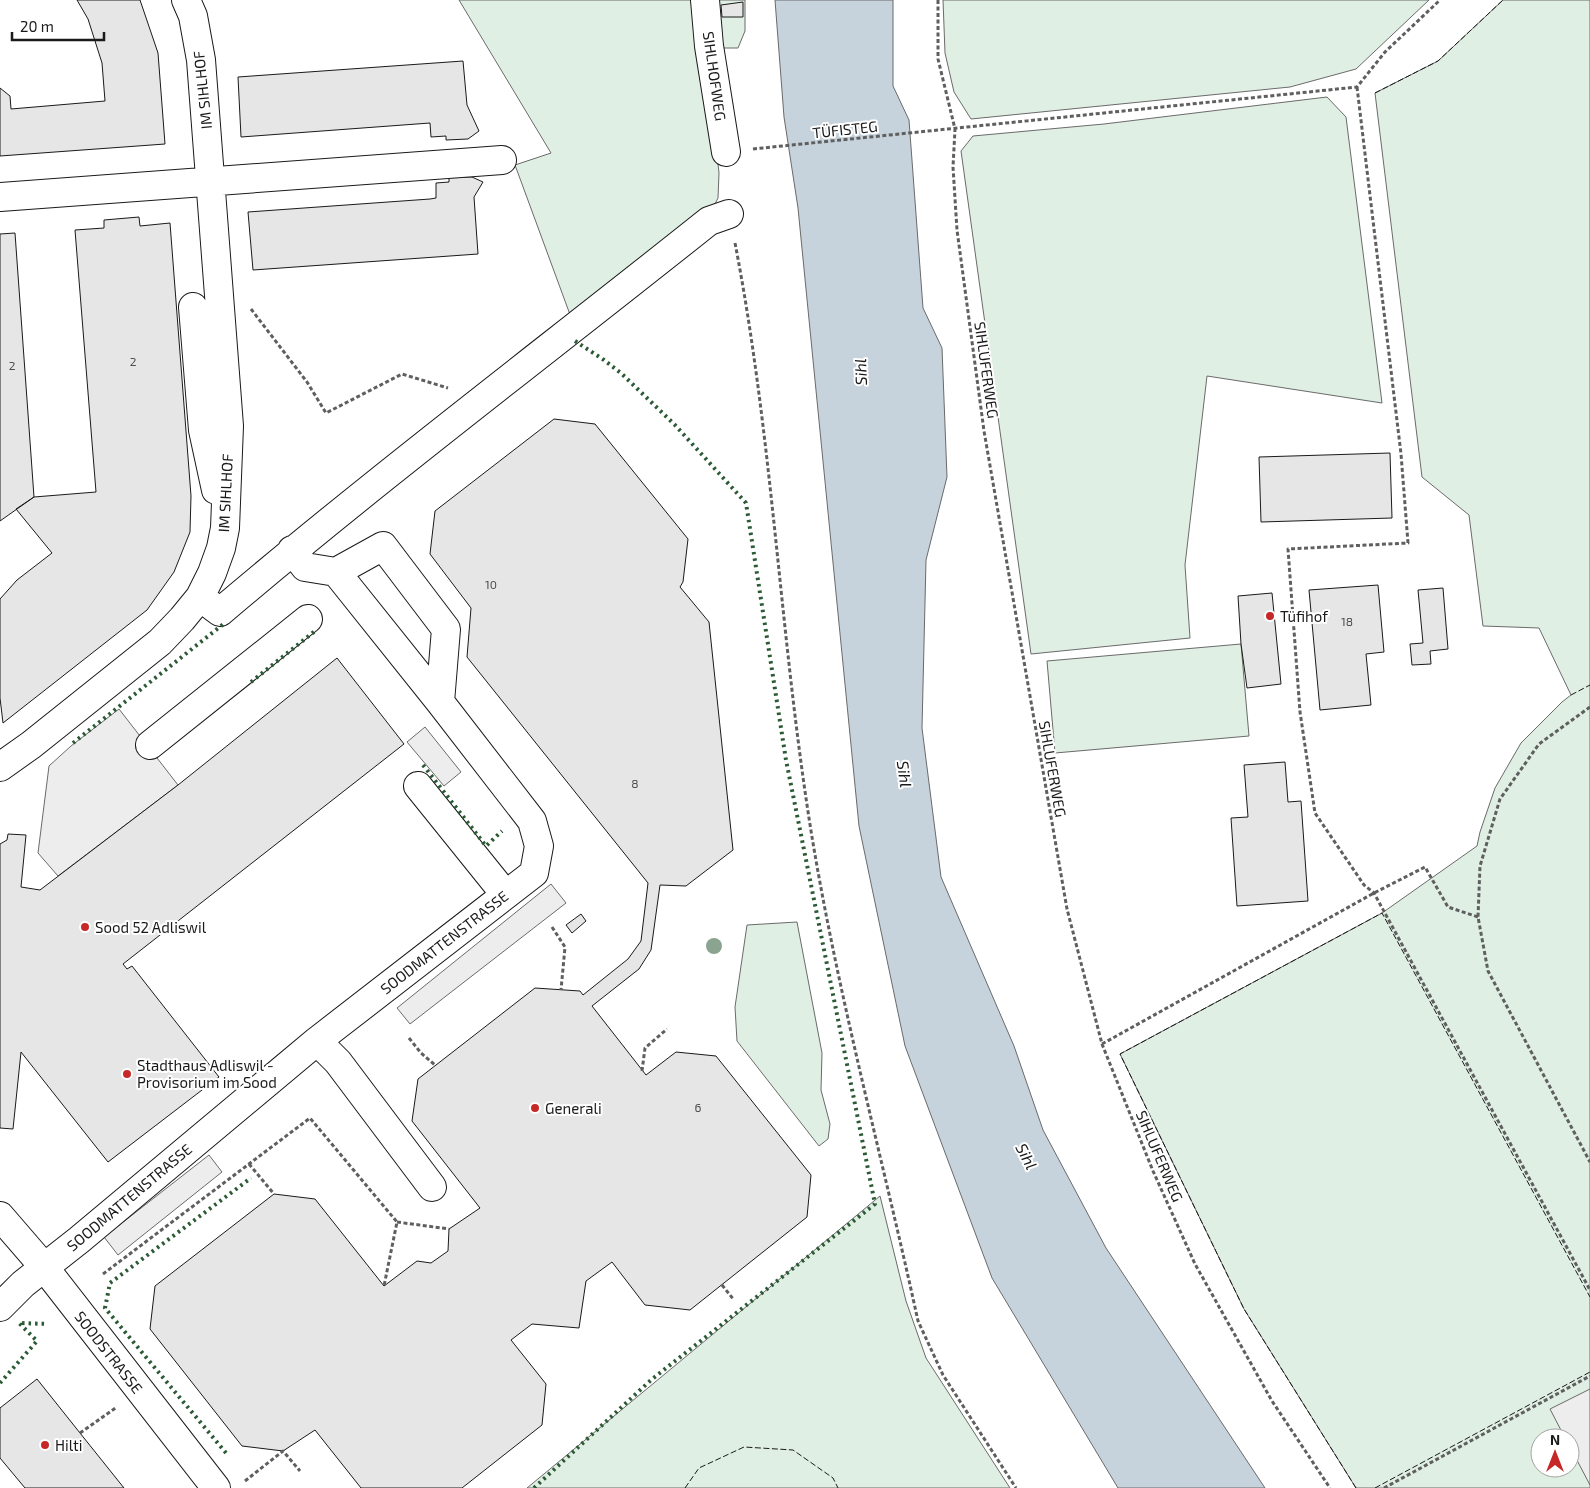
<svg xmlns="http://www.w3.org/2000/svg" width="1590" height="1488" font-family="'Exo 2',sans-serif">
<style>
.green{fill:#e0efe3;stroke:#6a6a6a;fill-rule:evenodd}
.parking{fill:#ededed;stroke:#6a6a6a}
.water{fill:#c6d2dc;stroke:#6a6a6a}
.building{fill:#e6e6e6;stroke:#1a1a1a}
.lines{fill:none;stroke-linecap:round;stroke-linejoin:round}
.minor-casing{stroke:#1a1a1a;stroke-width:30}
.path{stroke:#5f5f5f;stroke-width:3;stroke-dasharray:4 2.5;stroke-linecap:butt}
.minor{stroke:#fff;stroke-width:28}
.hedge{stroke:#2b5a34;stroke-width:4;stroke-dasharray:2.5 4;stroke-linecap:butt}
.fence{stroke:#1a1a1a;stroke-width:1;stroke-dasharray:6 2.5;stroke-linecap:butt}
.tree{fill:#8aa48f}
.poi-dot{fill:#c62828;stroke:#fff;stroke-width:2}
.labels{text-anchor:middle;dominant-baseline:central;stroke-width:4;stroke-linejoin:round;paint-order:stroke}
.number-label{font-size:12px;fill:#4d4d4d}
.street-label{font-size:15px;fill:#1a1a1a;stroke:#fff}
.poi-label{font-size:15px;fill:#1a1a1a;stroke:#fff;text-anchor:start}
.water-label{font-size:16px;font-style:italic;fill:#1a1a1a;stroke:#fff}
</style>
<rect width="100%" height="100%" fill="#fff"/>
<path class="green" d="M459,0H700L719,173L718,198L714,206L572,320L515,165L551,153Z
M717,0H745V31L738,48H721Z
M943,0H1429L1356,69L1290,87L971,119L954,92L945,53Z
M1503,0H1590V1488H1356L1244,1309L1120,1054L1382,913L1477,846L1480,832L1495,788L1521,743L1562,702L1571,695L1539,628L1483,626L1469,515L1422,477L1375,93L1438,61ZM1540,1438H1570V1468H1540Z
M1327,97L1346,117L1382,403L1207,376L1185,565L1190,638L1031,654L961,151L973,136L1104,124Z
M1241,644L1249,736L1055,753L1047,661Z
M797,922L822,1053L821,1090L830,1124L828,1139L819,1146L737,1041L735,1007L747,925Z
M880,1196L906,1301L926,1358L1010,1488H527Z"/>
<path class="parking" d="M119,709L178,785L58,876L38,853L49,766L71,746Z
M425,727L461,772L444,786L407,742Z
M551,884L566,903L410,1024L397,1008Z
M209,1155L222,1172L118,1255L104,1237Z
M1590,1389V1485L1570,1447V1438H1565L1550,1409Z"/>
<path class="water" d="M775,0H893V86L909,120L923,308L942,348L947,477L926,560L922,728L941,877L1014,1046L1043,1130L1106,1248L1265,1488H1118L992,1278L905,1046L859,826L798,208L784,117Z"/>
<path class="building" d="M77,0H140L158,53L165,144L0,156V88L10,96L11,109L105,101L102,63L88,19Z
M743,2V17H722L721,5Z
M463,61L467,105L479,131L468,139L446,140V136L431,137L430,123L241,137L238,77Z
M449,177H472L483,182L474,197L478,254L253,270L248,212L430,199L436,198V183L449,182Z
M139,217L140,226L170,223L191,496L190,532L174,572L147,610L3,723L0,698V599L17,580L52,553L16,509L34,497L96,492L75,230L104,228V220Z
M15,233L34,497L0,521V234Z
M554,419L595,424L688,539L683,582L680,587L709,622L733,850L686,886L660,885L651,950L639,969L592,1006L646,1075L676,1052L716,1056L811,1175L807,1217L690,1310L645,1305L612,1262L586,1281L579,1328L532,1324L511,1340L546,1384L542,1425L462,1488H361L315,1430L283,1451L242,1446L150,1329L155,1286L274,1194L315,1199L384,1286L417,1261L431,1263L448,1251L449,1229L480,1208L412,1121L418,1079L535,988L580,991L583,995L628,959L641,941L648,883L467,657L471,608L430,554L435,511Z
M1390,453L1392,518L1261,522L1259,457Z
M1378,585L1384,652L1366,654L1371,705L1320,710L1309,590Z
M1443,588L1448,649L1430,651L1431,664L1412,665L1410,644L1423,643L1418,590Z
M1272,593L1281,684L1247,688L1241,644L1238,596Z
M337,658L404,744L123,964L127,969L132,966L219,1077L108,1162L21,1052L13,1129L0,1128V844L7,840L8,834L26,835L21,887L40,890L178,785Z
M1285,762L1288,802L1301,801L1308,901L1237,906L1231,818L1248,817L1244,765Z
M581,914L586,921L572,933L566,925Z
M37,1379L80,1433L124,1488H25L0,1458V1408Z"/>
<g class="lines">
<g class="minor-casing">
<path id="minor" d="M705,0L709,46L726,152
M0,197L502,160
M193,307L203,430L216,490
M336,572L383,546L446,629L440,702
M200,597L220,612C379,477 546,351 709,221L729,214
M150,745L308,619
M0,767L31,745L160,642L182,619L200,597L212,573L221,548L225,528L229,426L201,60L193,16L186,0
M418,786L505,894
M317,1041L338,1062L432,1187
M0,1216L44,1267L216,1488
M0,1307L23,1284L79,1240L317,1041L534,873L539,846L532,821L440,702L336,572L305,567L292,550"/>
</g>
<path class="path" d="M938,0V59L955,129L953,167L957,230L984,431L1067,909L1102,1044L1153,1171L1195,1264L1272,1401L1330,1488
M1357,87L1401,454L1408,543L1288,549L1300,712L1315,813L1364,885L1374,893L1590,1290
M753,149L1357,87L1385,52L1440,0
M735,243C773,439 780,640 812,837C839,1000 883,1160 918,1321L943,1375L1016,1488
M251,309L307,382L326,413L402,374L448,388
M1590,707L1539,744L1500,799L1480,866L1478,917L1488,971L1590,1162
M552,927L565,947L561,990
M409,1038L421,1053L435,1065
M1102,1044L1374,893L1425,867L1448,907L1478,917
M642,1071L645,1048L667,1029
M249,1164L274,1194
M397,1222L449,1229
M103,1274L310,1118L397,1222L384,1286
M722,1285L734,1300
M80,1433L117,1407
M245,1481L283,1451L300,1471
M1384,1488L1590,1376"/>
<use href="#minor" class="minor"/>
<path class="hedge" d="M251,682L315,631
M73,743L226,622
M423,765L486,846L502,831
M0,1383L37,1341L19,1323L48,1324
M226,1453L105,1308L110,1283L251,1178
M534,1488L651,1380L875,1204L786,760L746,503L675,425L622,374L604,360L575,341"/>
<path class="fence" d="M1375,93L1438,61L1503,0
M1571,695L1590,685
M685,1488L699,1468L744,1447L793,1450L833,1478L838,1488
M1356,1488L1244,1309L1120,1054L1382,913L1590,1297
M1375,1488L1590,1372"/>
</g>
<circle class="tree" cx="714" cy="946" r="8"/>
<g class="poi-dot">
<circle cx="1270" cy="616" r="5"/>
<circle cx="85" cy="927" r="5"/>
<circle cx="127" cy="1074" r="5"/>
<circle cx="535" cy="1108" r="5"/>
<circle cx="45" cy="1445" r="5"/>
</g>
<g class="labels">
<g class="number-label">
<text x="133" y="361">2</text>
<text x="12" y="365">2</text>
<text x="491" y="584">10</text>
<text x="1347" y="621">18</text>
<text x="635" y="783">8</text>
<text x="698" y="1107">6</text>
</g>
<g class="street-label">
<text transform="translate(715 76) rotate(82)">SIHLHOFWEG</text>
<text transform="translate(202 90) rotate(-96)">IM SIHLHOF</text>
<text transform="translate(845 129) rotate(-6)">TÜFISTEG</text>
<text transform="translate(987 370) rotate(82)">SIHLUFERWEG</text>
<text transform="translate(225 493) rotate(-87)">IM SIHLHOF</text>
<text transform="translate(1053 769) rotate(80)">SIHLUFERWEG</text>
<text transform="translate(444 942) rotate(-38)">SOODMATTENSTRASSE</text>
<text transform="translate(1160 1156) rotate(67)">SIHLUFERWEG</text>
<text transform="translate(129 1197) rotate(-40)">SOODMATTENSTRASSE</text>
<text transform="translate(109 1352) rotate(52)">SOODSTRASSE</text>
</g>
<g class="poi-label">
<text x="1280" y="616">Tüfihof</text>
<text x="95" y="927">Sood 52 Adliswil</text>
<text x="137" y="1065">Stadthaus Adliswil -<tspan x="137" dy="17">Provisorium im Sood</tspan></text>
<text x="545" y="1108">Generali</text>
<text x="55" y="1445">Hilti</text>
</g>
<g class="water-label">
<text transform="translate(860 372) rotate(-92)">Sihl</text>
<text transform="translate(905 774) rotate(82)">Sihl</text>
<text transform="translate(1027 1156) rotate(63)">Sihl</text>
</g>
</g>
<g transform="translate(1555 1453)"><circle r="24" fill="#ffffff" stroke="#a3a3a3"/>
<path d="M0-4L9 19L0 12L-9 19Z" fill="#c62828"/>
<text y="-8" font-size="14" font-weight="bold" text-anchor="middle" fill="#1a1a1a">N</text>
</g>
<path d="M12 32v8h92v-8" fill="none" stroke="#1a1a1a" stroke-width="2.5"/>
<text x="20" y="32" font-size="15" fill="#1a1a1a" stroke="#ffffff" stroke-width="4" paint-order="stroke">20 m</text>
</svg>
